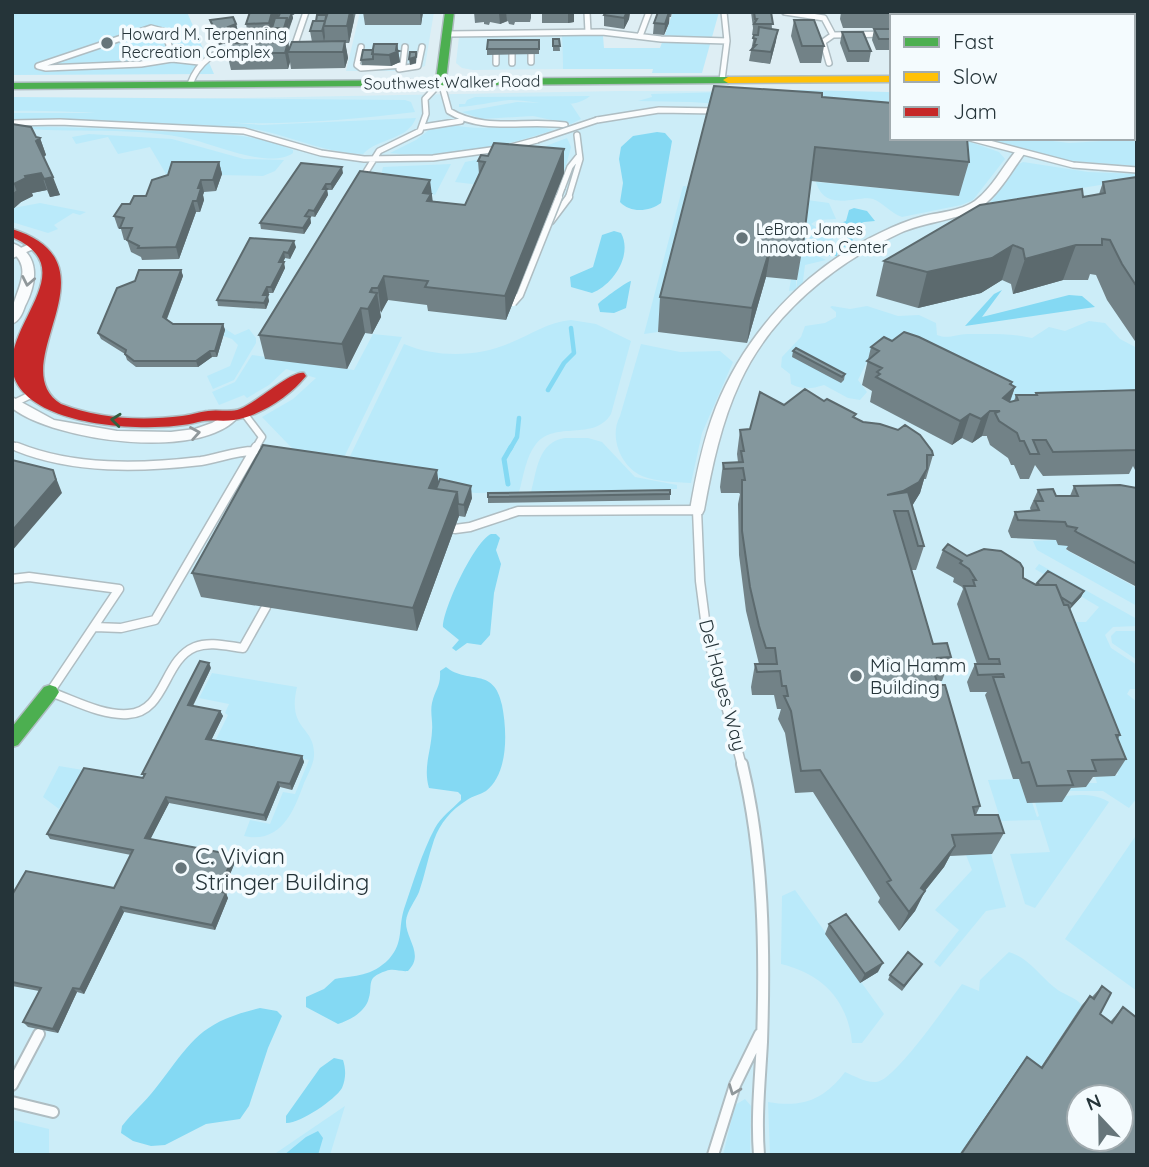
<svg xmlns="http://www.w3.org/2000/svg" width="1149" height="1167" font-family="Quicksand,sans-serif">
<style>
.built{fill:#ccedf8;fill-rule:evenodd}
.green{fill:#baeafa}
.water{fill:#84d9f3}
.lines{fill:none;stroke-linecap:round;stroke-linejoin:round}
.stream-far1{stroke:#84d9f3;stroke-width:4.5}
.stream{stroke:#84d9f3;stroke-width:5}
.lane-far3-casing{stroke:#afbdc2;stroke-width:8}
.lane-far2-casing{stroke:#afbdc2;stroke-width:9}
.lane-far1-casing{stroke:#afbdc2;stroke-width:11}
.lane-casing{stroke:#afbdc2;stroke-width:14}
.street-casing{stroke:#afbdc2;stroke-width:3}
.fast-casing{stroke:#afbdc2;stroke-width:3}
.slow-casing{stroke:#afbdc2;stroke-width:3}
.jam-casing{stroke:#afbdc2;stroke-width:3}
.lane-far3{stroke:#fafcfd;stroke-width:5}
.lane-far2{stroke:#fafcfd;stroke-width:6}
.lane-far1{stroke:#fafcfd;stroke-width:8}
.lane{stroke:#fafcfd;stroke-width:10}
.street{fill:#fafcfd;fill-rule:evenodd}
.fast{fill:#4caf50;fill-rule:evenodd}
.slow{fill:#ffc107;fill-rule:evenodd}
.jam{fill:#c62828;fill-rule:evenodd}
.lane-bridge-far1-casing{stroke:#afbdc2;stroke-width:8;stroke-linecap:butt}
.lane-bridge-casing{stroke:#afbdc2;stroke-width:9;stroke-linecap:butt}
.lane-bridge-far1{stroke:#fafcfd;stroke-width:5}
.lane-bridge{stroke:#fafcfd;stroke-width:6}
.wall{fill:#728287}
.shaded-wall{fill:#5c6a6e}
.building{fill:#84979d;stroke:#5c6a6e;stroke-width:2;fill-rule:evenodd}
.oneway{stroke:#90989b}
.oneway2{stroke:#335f41}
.poi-dot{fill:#66757a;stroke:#f4fbfe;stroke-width:2.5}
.labels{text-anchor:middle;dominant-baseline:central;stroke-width:7;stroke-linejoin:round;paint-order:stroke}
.far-poi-label{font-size:16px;fill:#253439;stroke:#f4fbfe;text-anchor:start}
.far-street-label{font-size:16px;fill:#253439;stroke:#f4fbfe}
.poi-label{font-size:19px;fill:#253439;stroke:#f4fbfe;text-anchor:start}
.street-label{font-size:19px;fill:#253439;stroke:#f4fbfe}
.near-poi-label{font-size:23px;fill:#253439;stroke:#f4fbfe;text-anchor:start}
</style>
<rect width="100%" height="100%" fill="#deeef4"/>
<path class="built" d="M360,12H434L425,66L412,71H346Z
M562,36L563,69L473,70L462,68L456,63L459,37Z
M1133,87H1137V1155H12V98L185,99L620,91L892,92V138H1133ZM1079,1097H1121V1139H1079Z"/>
<path class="green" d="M12,12H187L214,74L12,75Z
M673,12H719L702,73H652L653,69H563L562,36H603L604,48H660Z
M802,90L888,92L892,94V116L691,102L638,101L652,97L651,94Z
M590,96C570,113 532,99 509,100C492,102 476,106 459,107V104H465L467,100L475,97Z
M12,97L405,100L411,102L415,112C358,119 301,124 243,123C166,120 90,109 12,111Z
M517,102L571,104L581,119L571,124L533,116L482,119L462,112Z
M12,113H102L262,125L416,118C408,140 378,138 363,154C324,153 292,136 254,129L71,120H12Z
M454,125C488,133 521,121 554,130C503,147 444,160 390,153L416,140L433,127Z
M12,127C59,126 107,129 154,131C201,133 249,131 293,150V153C271,169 218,146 194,140C135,125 72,135 12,127Z
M89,134L172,139L244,159L284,160L275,171L263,176L166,174L150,147L118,154L108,137L76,144L72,137Z
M567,138L571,147L564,173L480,185L455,182L465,162L543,147Z
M985,138H1028L1069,143L1137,139V166L1060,160Z
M967,141L999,152L1005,159L973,200L961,205L902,217C890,213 884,203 873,199C860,194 825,214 816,182L959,196Z
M1023,162L1088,172L1137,174V179L990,203L1017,165Z
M451,164L435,195L381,176L383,167Z
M683,186L694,187L658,332L644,334Z
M807,200L829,203L836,219L817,220L811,224L834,239L810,248L812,253L826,260L805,265L802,289L789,291L791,279L796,280V290Z
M40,203L86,212L80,215L73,213L54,225L58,229L48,233L12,222L13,208Z
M832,306L850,309L867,306L898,316L919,315L936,323L937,335C949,340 957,333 970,334C991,334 1011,333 1032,338L1049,327L1065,331L1089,321L1105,323L1120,339L1137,348V419L1022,408L875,358L867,362L858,380L867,392L860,400L848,398L824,385C811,389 803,390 791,384L790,374L781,367L782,357L801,337L805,326L825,323L836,317V312L830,307Z
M571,320L596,324L631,341L611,414C594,442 555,420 536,444C526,456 523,478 519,492L476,493L341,475L404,344C437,358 478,357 510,343C532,334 548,322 571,320Z
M221,326L235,335L249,329L256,338V343L234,380L213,389L207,376L230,366L238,345L232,339L223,336L225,330Z
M373,334L402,337L336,474L314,471L262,417L293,399L316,378L286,369L269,385L247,398L244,395L219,405L212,392L235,382L252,355L354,370Z
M641,344L680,352L720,351L733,362L702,433L691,483C676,482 657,482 642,476C620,466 609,436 620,416Z
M565,438H588L602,442L635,477L677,485V489L531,492C537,470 538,442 565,438Z
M1056,540L1069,546L1066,550L1137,588V606L1037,550L1033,541Z
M1039,564L1137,619V626L1113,627L1105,635L1111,648L1137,665V689H1130L1127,694L1137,702V798L1129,808L1103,791H1070L1069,788L1085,787L1084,783H1097L1095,777L1118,775L1074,622H1086L1099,607L1035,569Z
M1116,631H1137V660L1112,643L1111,636Z
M212,673L297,687C287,729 313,726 314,752C315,762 308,774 304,783C294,811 281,844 244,836L250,820L270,824L283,792L295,794L309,760L214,743L228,715L225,713L229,704L199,698Z
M59,766L83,770L59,809L43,797Z
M1019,779L1027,802H1032L1037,817L1039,816L1035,802C1057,797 1089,789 1109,802L1035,908L1025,904L1010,854L1050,852L1040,820L1001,821L988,780Z
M1137,834V991L1065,939Z
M991,854L1006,907L986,911L940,967L934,962L959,930L935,910L972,870L966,855Z
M795,890L884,1014L862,1043H852C848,1000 822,974 781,964L782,896Z
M1009,952C1029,958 1039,975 1054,987C1063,995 1074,996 1082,1005L1034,1077L959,1155H770L768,1102C802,1108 824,1100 845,1072C854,1076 867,1083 876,1082C894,1082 949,1001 962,984L979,991L980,980Z
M745,1099L751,1106L750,1155H723L735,1105Z
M345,1106L330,1155H273Z
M12,1120L49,1129V1155H12Z"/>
<path class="water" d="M657,132L665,133L672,141L661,203C649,212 630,213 620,202L623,183L619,159L621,147L633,136Z
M854,208L867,211L875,221L864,222L847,229L854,242L838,250L837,256H828L823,253L824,250L845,240L832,226L846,221L849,210Z
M614,231L621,233C633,255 613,285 592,293L571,287L570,277L593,267L602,235Z
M631,281L626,308L614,313L600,312L598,304C603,299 626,282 631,281Z
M1002,290L982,317L1069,295L1082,296L1095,307L965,326L994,294Z
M491,534H496L500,538L496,550L501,564L494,593L490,635L481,645L467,643L456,651L452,648L459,640L443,627C443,608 475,541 491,534Z
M446,667C468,685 494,666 502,705C507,730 509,773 486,791C480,795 472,796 467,800C451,810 440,823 434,840C428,857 425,875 419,892C415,901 407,911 406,921C405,939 425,954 408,971C400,972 394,968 386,971C364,978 374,985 368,1001C363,1013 350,1020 338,1024L306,1007V997L324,989L335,979C356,975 371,977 389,959C404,942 398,928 404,909C413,883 422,852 435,828C441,817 452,809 461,800V795L458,792L429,788C423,767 431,752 432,731C433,722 430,712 432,703C435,689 441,687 440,671Z
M260,1008L277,1011L282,1016L268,1048L249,1106L240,1119L206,1124L165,1145L151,1146L133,1141L121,1133L122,1126C132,1113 145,1102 155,1089C192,1042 197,1023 260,1008Z
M334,1058L343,1060C346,1069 346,1079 342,1088C335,1100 299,1124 286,1123V1116L320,1068Z
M318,1131L323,1138L318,1155H284L306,1137Z"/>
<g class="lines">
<path class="stream-far1" d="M548,390L564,363L574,353L571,328
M510,449L517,437L519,418"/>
<path class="stream" d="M508,484L504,459L511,447"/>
<g class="lane-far3-casing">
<path id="lane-far3" d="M587,12L588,32
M785,12L824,18L833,35L892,34
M151,28L166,32L172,59L141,64L46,68L38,66Z
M447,34L602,32L661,39L727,41
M640,36L649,12
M512,44V63
M531,44V62
M496,45V63
M294,47L306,12
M361,47L357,65L361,68L403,65L405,47
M172,59L199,62
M829,63L823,42L833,35
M1133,64L1137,69
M399,69L418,66L422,47
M722,80L727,41L724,12
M190,84C199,61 213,52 237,48
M597,120L659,110L716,111
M1133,120H1137
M12,123L60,122L244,131L321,153L364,159L433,158L498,149
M423,127L461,121
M1133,135H1137
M970,138L1073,165L1137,170
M511,147L537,140
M361,180L379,151L420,131L426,114L425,99L441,82L449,111C484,133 526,119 565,125
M562,188L570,167L578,157
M568,199L580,159L577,135"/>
</g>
<g class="lane-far2-casing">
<path id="lane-far2" d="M551,221L569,197
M12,255L35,245
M12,404L33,394
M243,412L262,437L255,449
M12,445L22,449"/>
</g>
<g class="lane-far1-casing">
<path id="lane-far1" d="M17,447C74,470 141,468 201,461C219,458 236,451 254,451
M455,529L470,527L518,511L697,510L700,581L707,635L742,766
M12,579L29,577L119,589L50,692C74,700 102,716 128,714C166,712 163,660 195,647C210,641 227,646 243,648L266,607
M95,627L121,628L155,620L256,447"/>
</g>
<g class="lane-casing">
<path id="lane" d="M742,764C764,854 765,951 762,1042C760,1080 756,1117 759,1155
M12,1085L39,1034
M12,1102L53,1112
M713,1155L735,1085L760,1034"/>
</g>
<g class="street-casing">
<path id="street" d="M922,12H931L933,16H924Z
M1015,152L1024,154C1011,172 999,194 981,207C963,219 923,222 900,233C834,263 770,316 740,382C721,423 712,466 704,510L702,514H692L690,510C696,475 703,440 716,407C746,332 806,268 880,233C894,226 909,220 924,216C941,212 961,211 975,201C992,188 1002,168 1015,152Z
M12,243C41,254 37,283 25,306C22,314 20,320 12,324C12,318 11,311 13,306C18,287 32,268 12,252Z
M12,397L54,420L117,431L171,432L195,429L212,423L232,411L239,416C202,462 54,441 12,408Z"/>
</g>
<g class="fast-casing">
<path id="fast" d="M445,12H454L446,79L728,77L733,80L728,83L12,89V83L436,80Z
M50,685L56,687L59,692L56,697L18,745L12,747V727L44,687Z"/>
</g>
<g class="slow-casing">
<path id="slow" d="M1133,72H1137V78H1133Z
M892,76V82L728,83L723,80L728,77Z"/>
</g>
<g class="jam-casing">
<path id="jam" d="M12,229C124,264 0,365 61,404C98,419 143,421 182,416C191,415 199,412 208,411C219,409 230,413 240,409C256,403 292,370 304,373L306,376C290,396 260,416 234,420C222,422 210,419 198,422C154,434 14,429 12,365C11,318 81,267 12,237Z"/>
</g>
<use href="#lane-far3" class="lane-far3"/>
<use href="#lane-far2" class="lane-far2"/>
<use href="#lane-far1" class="lane-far1"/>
<use href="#lane" class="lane"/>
<use href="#street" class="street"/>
<use href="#fast" class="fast"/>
<use href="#slow" class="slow"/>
<use href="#jam" class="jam"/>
<g class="lane-bridge-far1-casing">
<path id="lane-bridge-far1" d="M537,140L597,120
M558,199L562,188"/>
</g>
<g class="lane-bridge-casing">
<path id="lane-bridge" d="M513,303L520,295L559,197"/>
</g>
<use href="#lane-bridge-far1" class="lane-bridge-far1"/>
<use href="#lane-bridge" class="lane-bridge"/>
</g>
<path class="wall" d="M250,12H295L294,15H292L293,18L286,39H274L273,35L272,39L249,40L246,24Z
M318,12H356L349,43H345L348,58L345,68L291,69L290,62L288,69L231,70L227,53L288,42L289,49L312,42L310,31L319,15Z
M363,12H423L421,25H365Z
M474,12H531V18L530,22H515L514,25L509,24L508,21L500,24L490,22L489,25L484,24V22L475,23Z
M542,12H574V22L568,23H542Z
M606,12H630L629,19L624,29L604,26V15Z
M658,12H672L671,17H669V23L664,35L653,34L654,23Z
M751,12H771L772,29L776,41L770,64L749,61L754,35H752L753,28Z
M841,12H918L917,16H892V28H843L840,19Z
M952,12H974L973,16H954Z
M997,12H1021L1023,16H999L1000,12Z
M1025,12H1057L1056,15L1026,14Z
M1067,12H1099L1098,16H1069Z
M1100,12H1119L1121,16H1101Z
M1132,12H1137V39L1133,33V16H1131Z
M210,20L236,24L239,35L231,37L219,45L213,31Z
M794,20L824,46L821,63H800L791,36Z
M874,29H892V50H876L872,40Z
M842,32L871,51L869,62H847L840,43Z
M553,39H559L560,51H553Z
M539,40V54L487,55V49Z
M397,44L400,62L391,66L362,65L361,60L373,50Z
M822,97L969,162L959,196L811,181L803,245L797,280L766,277L747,343L658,332L660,297Z
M12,124L36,137L40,138L46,155L43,157L60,195L50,197L47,190L32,193L33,196L21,202L12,210Z
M478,161L564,173L506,320L428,311L427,305L388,300L380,312L381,317L372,334L365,333L347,369L265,359L259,335L433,201L465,205L479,174Z
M219,162L222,174L216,191L204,192L203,195L204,200L200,212H196L179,259L142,260L141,257L131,252L127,240H124L121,229L118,228L114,216L146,196Z
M343,173L332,190H327L328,195L315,217L310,216L311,223L304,234L261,229L260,223Z
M1137,177V344L1107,300L1096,275L1090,274L1088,280H1063L1013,294L1011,284L1002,280L981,293L918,308L876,296L884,261L1083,197L1099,194L1103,182Z
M250,238L296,247L290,259L285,258L283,262L285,268L273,293H269L267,295L269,301L266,309L218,306L217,300Z
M181,270L183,276L167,319L173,324H223L225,330L217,357H212L198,367H136L127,360L125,354L101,339L98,333Z
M892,341L1012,382L1011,385L1015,387L1010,402L1014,401L1016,395H1035L1036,393L1137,390V474L1133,466L1129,474L1043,476L1035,465L1029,479H1020L1014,465H1011L1008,458L990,445L987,437V436H982L972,443L962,438L952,445L870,402L872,391L862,385L871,347Z
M793,351L845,374L844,380L841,383L792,357Z
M824,401L849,411L855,418L933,455L926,479H924L920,493L912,506L924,546L916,570H911L933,644L951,657L942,681H937L980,806L976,815L1004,833L992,854L950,856L944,867L925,891L915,911L899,931L878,902L880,898L813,792L795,793L785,733L778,719L781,709H777L774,695H752L751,687L755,664H759L746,611L739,555L738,504L740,494L739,493H721L720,487L723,463L738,462L737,454L740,430L750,429L784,405Z
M438,482L472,498L465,517L459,516L417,631L201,597L192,573Z
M1074,486L1137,488V587L1069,551L1066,549L1068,546L1058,545L1056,540L1011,538L1008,531L1015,512L1031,511L1030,508L1038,490L1056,496H1070Z
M488,493L670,494V500L488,503Z
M943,550L967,556L1023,578L1036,585L1037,583L1084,591L1081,597L1070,609L1120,735L1118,739L1126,759L1115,776L1093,777L1086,787L1071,788L1062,802L1027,803L1019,779H1013L985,695L987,692H970L967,682L975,664H977L957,604L963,589L962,587L953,582L954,578L936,568Z
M211,668L193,706L220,711L223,716L211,740L302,756L304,762L292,790L280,787L266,821L169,803L150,839L234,855L236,860L222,892L228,898L215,930L124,912L84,994L77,992L58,1033L28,1027L23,1022L39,991L12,986V895L114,888L131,855L50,839L47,834L143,778L144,776L142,774Z
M829,924L878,972L860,983L825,934Z
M922,964L902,991L888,980L890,975Z
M1102,986L1100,1014L1110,1022L1123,1007L1137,1155H959L1020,1066L1027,1057L1041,1067L1082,1005L1090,996L1092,997Z"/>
<path class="shaded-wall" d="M272,12H278L279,18L272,28L273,35L272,39L269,23Z
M350,12H353L354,20L349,43L347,26Z
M420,12H423L421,25Z
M502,12H506L507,21L500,24L499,13Z
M568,12H574V22L568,23Z
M626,12H630L629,19L624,29V18Z
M670,12L669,23L664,35L665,24Z
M292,13L293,18L289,28L288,22Z
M287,18L289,29L286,39L284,28Z
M236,24L239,35L231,37L232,42L219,45L217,34L228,27Z
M324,26L325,37L324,42L322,31Z
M778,30L776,41L770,64L771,52Z
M345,41L348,58L345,68L343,52Z
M288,42L290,52H288L290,62L288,69L285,53Z
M397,44L400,62L391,66L389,55Z
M416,52V63L410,65L409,59Z
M40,138L46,155L42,159L36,141Z
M564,149V173L506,320L505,296Z
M219,162L222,174L216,191L213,180Z
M342,167L343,173L332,190L331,184Z
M41,173L47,190L32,193L33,196L21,202L14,184L25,176Z
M53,177L60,195L50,197L44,179Z
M201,180L204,192L203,195L204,200L200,212L197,201L198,188Z
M430,180L433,203V217L423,193Z
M326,184L328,195L315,217L314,211Z
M17,190L21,202L12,210V194Z
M193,201L196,212L179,259L176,247Z
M310,217L311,223L304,234L303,228Z
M294,241L296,247L290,259L288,253Z
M772,242L766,277L747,343L752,308Z
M1013,245L1002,280L981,293L918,308L927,272Z
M1076,245L1063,280L1013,294L1025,259Z
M284,252L285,258L280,268L279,262Z
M284,262L285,268L273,293L271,287Z
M181,270L183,276L165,323L163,317Z
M384,276L388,300L381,313L378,288Z
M267,287L269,293L265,301L263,295Z
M372,288L374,299L377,293L381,317L372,334L368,309L370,292Z
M268,295L269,301L266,309L264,303Z
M361,308L365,333L347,369L342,344Z
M223,324L225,330L217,357L215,351Z
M210,351L212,357L198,367L196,361Z
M1012,382L1007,395L1015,387L1006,411H998L1010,384Z
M990,411L982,436L972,443L981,419Z
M970,414L962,438L952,445L960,421Z
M927,469L920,493L912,506L894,511L887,495Z
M53,470L62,493L12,551V531Z
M437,470L440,494L429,488Z
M471,486L472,498L465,517L464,505Z
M457,492L459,516L417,631L413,608Z
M1084,591L1081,597L1069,610L1072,604Z
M938,661L929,685L931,663Z
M209,663L211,668L190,711L188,705Z
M220,711L223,716L209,745L206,739Z
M302,756L304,762L292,790L290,784Z
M278,782L280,787L266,821L264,815Z
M166,797L169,803L148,844L145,838Z
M955,846L944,867L911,908L921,888Z
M234,855L236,860L221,896L218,891Z
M925,891L915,911L899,931L909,912Z
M226,893L228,898L215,930L212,925Z
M121,907L124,912L84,994L80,989Z
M883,963L878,972L860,983L865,974Z
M73,988L77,992L58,1033L53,1029Z"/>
<path class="building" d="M250,12H272L269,23L246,24Z
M327,12H350L347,26H324Z
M606,12H627L624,18L604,15Z
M658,12H669L665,24L654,23Z
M754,12H771L773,24H754L757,19H755Z
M1004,12H1021L1023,16H1006Z
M1109,12H1119L1121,16H1110Z
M280,13H292L288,22L287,18H278Z
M317,15H327L325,21H316Z
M233,17L236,24L228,27L230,31L217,34L210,20Z
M275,18H287L284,28H272Z
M794,20H814L824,46H802Z
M313,21H325L322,31H310Z
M759,27L778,30L771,52L751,50L756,45H754L756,39L753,38L754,35H758Z
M874,29H892V39H879Z
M842,32H863L871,51H849Z
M553,39H559L560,46H553Z
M488,40H539V49H487Z
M345,41L343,52H288L292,42Z
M288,42L285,53H227L231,43Z
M374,44H397L396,50L399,51L389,55L372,54Z
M363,50H373V59L361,60Z
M410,52H416V57L409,59Z
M714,86L822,93V97L892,103V138H967L969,162L815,147L803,245L772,242L752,308L660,297Z
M12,124L31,127L36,137L40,138L36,141L53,177L44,179L41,173L25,176L26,178L14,184L12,183Z
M494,143L564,149L505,296L425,287L428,281L384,276L378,288H372L370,292L377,293L368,309L361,308L342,344L259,335L360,171L430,180L423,193L431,194L427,201L465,205L485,162L478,161L481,155L488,156Z
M172,162H219L213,180H201L198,188H201L197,201H193L176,247L138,248L139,246L127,240L132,228H120L124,218L114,216L122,204H130L134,196H146L152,180L168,175Z
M301,163L342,167L331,184H326L323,189H327L314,211L309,210L305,216L310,217L303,228L260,223Z
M1137,177V287L1122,264L1110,240L1102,239V245H1076L1025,259L1023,249L1013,245L992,258L927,272L884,261L980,205L1082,189L1083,197L1100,194L1105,193L1103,182Z
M250,238L294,241L288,253L284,252L279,262H284L271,287H267L263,295H268L264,303L217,300Z
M139,270H181L163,317L173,324H223L215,351H210L196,361H134L125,354L126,350L98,333L117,288L135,281Z
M904,332L919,337L1012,382L1010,384L1015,387L1003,398L1010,402L1018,400L1016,395H1037L1036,393L1137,390V450L1053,452L1046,440H1033L1039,454H1030L1024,441H1020L1017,433L999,421L995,413L1000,411H990L981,419L970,414L960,421L876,377L880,374L877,372L882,368L867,361L879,351L871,347L884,337L892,341Z
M796,348L845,374L842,377L793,351Z
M805,389L824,401L827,399L856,414L853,417L863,422L880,424L898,430L905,425L920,435L932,451L933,455H927V469L919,482L903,491L887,495L908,492L924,546H918L908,511H894L933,644L947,643L951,657L937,658L938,661L931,663L938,685H945L980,806L973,807L975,815H998L1004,833L952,835L955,846L923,885L921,888L925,891L909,912L887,882L891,880L820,770L801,771L791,711L784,696H788L786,686H782L780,671L757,672L755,664H777L775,648H766L759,626L750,587L742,531V480H745L743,468L724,469L723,463L743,462L741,451H744L740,430L750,429L760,392L784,405Z
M263,445L437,470L429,488L457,492L413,608L192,573Z
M12,460L53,470L56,480L12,531Z
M440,479L471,486L464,505L458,504L457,492L436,489Z
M1120,485L1137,488V564L1078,533L1075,531L1077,528L1067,526L1065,522L1018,520L1015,512L1039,510L1035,501H1043L1038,490L1053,489L1056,496H1078L1074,486Z
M670,490V494L488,497V493Z
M948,544L967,556L984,549L1001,551L1020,563L1023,568V578L1036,585H1056L1064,605H1068L1120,735H1116L1126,759L1092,760L1096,771H1068L1073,785L1037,786L1029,762L1022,763L993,677H1004L1003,674L978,675L975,664H1000L999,659H989L964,586H975L973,580H976L969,569L960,563L962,561L943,550Z
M1048,571L1084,591L1072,604L1061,597L1056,585H1040L1037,583Z
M200,661L209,663L188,705L220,711L206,739L302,756L290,784L278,782L264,815L166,797L145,838L234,855L218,891L226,893L212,925L121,907L80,989L73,988L53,1029L23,1022L41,988L12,982V895L26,871L114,888L133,850L47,834L84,768L143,778L145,774H142Z
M846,914L883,963L865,974L829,924Z
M908,952L922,964L904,986L890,975Z
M1102,986L1111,993L1100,1014L1112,1023L1123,1007L1137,1018V1155H963L962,1153L1027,1057L1042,1068L1090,996L1094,999ZM1079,1097H1121V1139H1079Z"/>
<defs><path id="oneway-chevron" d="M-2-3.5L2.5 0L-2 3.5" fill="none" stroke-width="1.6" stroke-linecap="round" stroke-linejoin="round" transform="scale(1.75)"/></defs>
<g class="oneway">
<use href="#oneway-chevron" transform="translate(28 281) rotate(101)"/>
<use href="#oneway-chevron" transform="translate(195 433) rotate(-10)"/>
<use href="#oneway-chevron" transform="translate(734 1090) rotate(111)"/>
</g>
<use class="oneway2" href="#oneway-chevron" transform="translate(116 420) rotate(-174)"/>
<g class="poi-dot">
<circle cx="107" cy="43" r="7"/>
<circle cx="742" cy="238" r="7"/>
<circle cx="856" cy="676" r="7"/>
<circle cx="181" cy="868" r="7"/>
</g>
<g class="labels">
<g class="far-poi-label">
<text x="121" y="34">Howard M. Terpenning<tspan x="121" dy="18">Recreation Complex</tspan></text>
<text x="756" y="229">LeBron James<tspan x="756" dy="18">Innovation Center</tspan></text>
</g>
<g class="far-street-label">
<text transform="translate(452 82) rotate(-1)">Southwest Walker Road</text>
</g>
<g class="poi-label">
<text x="870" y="665">Mia Hamm<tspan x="870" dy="22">Building</tspan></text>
</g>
<g class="street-label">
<text transform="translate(723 685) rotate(75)">Del Hayes Way</text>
</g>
<g class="near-poi-label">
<text x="195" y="855">C. Vivian<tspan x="195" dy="26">Stringer Building</tspan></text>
</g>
</g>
<rect width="1149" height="1167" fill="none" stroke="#253439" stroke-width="28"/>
<rect x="890" y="14" width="245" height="126" fill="#f4fbfe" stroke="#a1abaf" stroke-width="2"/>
<rect x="904" y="37" width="35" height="10" fill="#4caf50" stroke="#a1abaf" stroke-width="2"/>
<text x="953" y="49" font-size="21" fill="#253439">Fast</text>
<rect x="904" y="72" width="35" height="10" fill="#ffc107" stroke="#a1abaf" stroke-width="2"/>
<text x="953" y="84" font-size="21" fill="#253439">Slow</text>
<rect x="904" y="107" width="35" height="10" fill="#c62828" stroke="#a1abaf" stroke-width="2"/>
<text x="953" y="119" font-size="21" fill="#253439">Jam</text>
<g transform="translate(1100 1118) rotate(338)"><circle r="33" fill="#f4fbfe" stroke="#a1abaf" stroke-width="2"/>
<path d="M0-5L12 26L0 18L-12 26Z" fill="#66757a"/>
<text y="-10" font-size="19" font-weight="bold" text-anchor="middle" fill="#253439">N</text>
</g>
</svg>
